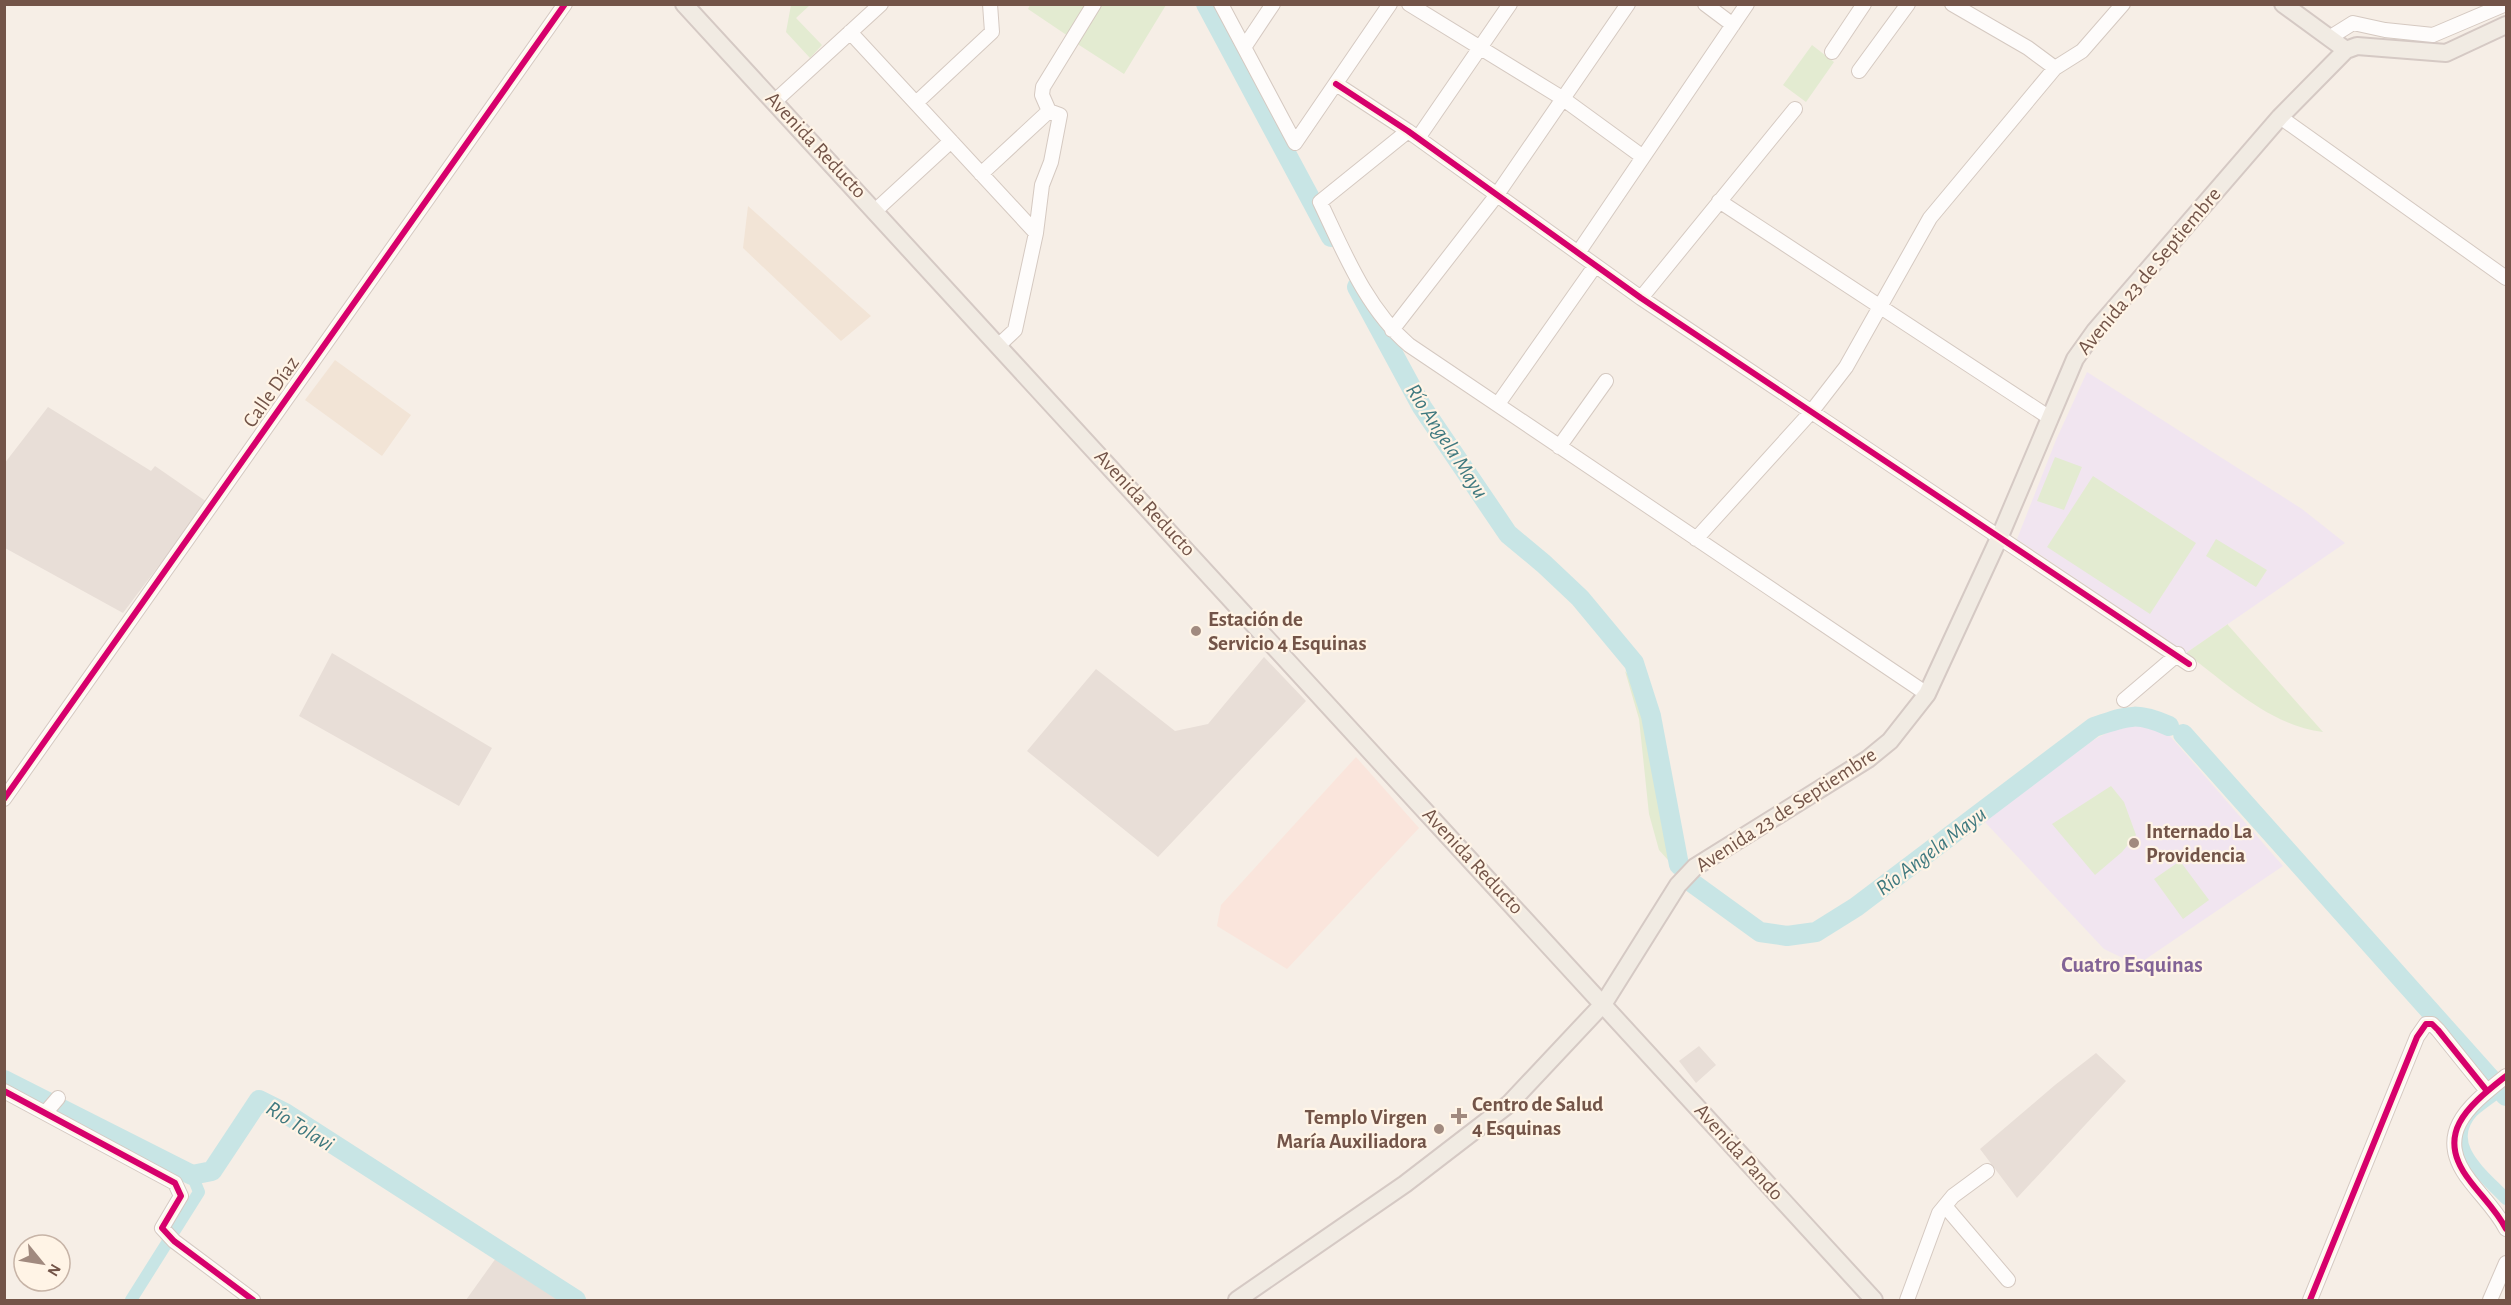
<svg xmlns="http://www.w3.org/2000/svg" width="2511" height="1305" font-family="'Alegreya Sans',sans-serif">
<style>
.residential{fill:#f2e4d6}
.commercial{fill:#fae5dc}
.industrial{fill:#e8ded7}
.education{fill:#f1e5f0}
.green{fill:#e3ebd1}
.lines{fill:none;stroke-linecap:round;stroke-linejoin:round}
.canal{stroke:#c8e5e5;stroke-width:12}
.river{stroke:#c8e5e5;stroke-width:20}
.minor-casing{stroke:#d5c9c1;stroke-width:16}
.major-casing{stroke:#d5c9c4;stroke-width:20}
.minor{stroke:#fefcfb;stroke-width:14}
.major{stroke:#f1ebe3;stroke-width:16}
.cycleway-casing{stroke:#fff4e6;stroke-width:10}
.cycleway{stroke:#d6006c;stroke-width:6}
.poi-dot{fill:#a18a7f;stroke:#fff4e6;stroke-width:2}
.labels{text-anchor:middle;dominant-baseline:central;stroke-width:4.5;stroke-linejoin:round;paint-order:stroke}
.street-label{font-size:21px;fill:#735448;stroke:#fff4e6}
.poi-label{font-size:21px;font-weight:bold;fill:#735448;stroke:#fff4e6;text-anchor:start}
.water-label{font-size:22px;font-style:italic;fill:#3f797f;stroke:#fff4e6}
.neighbourhood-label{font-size:22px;font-weight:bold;fill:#826396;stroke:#fff4e6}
</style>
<rect width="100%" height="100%" fill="#f6eee6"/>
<path class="residential" d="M748,206L871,316L841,341L743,248Z
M335,360L411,415L382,456L305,400Z"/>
<path class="commercial" d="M1356,757L1419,828L1287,969L1217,926L1221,905Z"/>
<path class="industrial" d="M48,407L151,471L155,466L207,502L123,613L5,548L4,464Z
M332,653L492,748L459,806L299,716Z
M1264,657L1306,701L1158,857L1027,751L1096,669L1175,731L1208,724Z
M1699,1046L1716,1065L1696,1083L1679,1061Z
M2096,1053L2126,1081L2017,1198L1980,1149L2055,1085Z
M496,1258L565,1300H466Z"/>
<path class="education" d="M2087,372L2302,509L2345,543L2186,653L2017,539L2056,440Z
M2143,725L2162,729L2170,736L2283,866L2137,965L2104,949L1983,820L2092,741L2114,729Z"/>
<path class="green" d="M791,5H810L796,18L822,45L810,58L786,32Z
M1030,5H1088L1068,36L1028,9Z
M1100,5H1166L1124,74L1076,43Z
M1812,45L1834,62L1806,102L1783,85Z
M2055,457L2082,467L2064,510L2037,501Z
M2093,476L2196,543L2150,614L2047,547Z
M2216,539L2267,570L2256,587L2206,556Z
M2228,624V625L2323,732C2271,726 2227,684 2186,653Z
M1625,671C1653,701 1663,823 1677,870L1659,850L1649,814L1639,719Z
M2111,786L2124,802L2136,835L2122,852L2095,875L2052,824Z
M2180,861L2209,900L2183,919L2154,879Z"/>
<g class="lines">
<path class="canal" d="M2506,1086C2496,1094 2483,1102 2473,1111C2441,1145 2484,1175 2506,1199
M131,1300L199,1192L192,1175"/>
<path class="river" d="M1206,4L1331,237
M1357,287L1422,407L1508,534L1544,564L1580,598L1634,663L1651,716L1679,865
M2183,734L2506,1096
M1691,882L1760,932L1787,936L1816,932L1856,907L2094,727C2128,716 2135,711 2169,726
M4,1080L192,1175L212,1171L259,1100L285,1113L576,1300"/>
<g class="minor-casing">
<path id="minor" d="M1221,4L1295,143L1390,4
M1409,4L1562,98L1643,157
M1705,4L1733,25
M1952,4L2028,48L2055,68
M850,32L1036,233
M2329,38L2353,23L2385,30L2433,35L2506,4
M1245,46L1273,4
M1832,52L1864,4
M1859,71L1908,4
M1336,84L1408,131L1641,298L2189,664
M775,101L881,4
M916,103L992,32L990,4
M2280,117L2506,278
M1408,131L1320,202C1344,252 1366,308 1409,345L1927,694
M1418,138L1510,4
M981,174L1049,111L1042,95L1043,87L1094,4
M1719,201L2050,418
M876,210L951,141
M1578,253L1747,4
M1641,298L1795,109
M1392,330L1496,196L1628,4
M999,345L1015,330L1036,233L1042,185L1051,162L1060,115L1049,111
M1498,404L1595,266
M1559,447L1606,381
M1696,539L1812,411L1846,367L1930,218L2055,68L2082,51L2123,4
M2124,700L2178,654
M4,799L565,4
M2506,1076C2470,1105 2432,1133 2470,1181C2482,1197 2497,1211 2506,1229
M4,1091L175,1183L181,1196L162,1228L174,1241L253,1300
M46,1112L58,1098
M1945,1206L2008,1280
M1907,1300L1939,1213L1953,1196L1987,1171
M2310,1300L2417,1037L2426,1024H2432L2438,1030L2487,1091
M2490,1300L2506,1263"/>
</g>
<g class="major-casing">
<path id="major" d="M684,4L1874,1300
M2283,4L2346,50
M1237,1300L1405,1184L1509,1104L1604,1003L1678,885L1695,867L1868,759L1890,741L1927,694L2000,536L2075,359L2095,331L2280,117L2346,50L2357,46L2446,53L2506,25"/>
</g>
<use href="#minor" class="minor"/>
<use href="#major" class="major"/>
<g class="cycleway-casing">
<path id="cycleway" d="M1336,84L1408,131L1641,298L2189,664
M4,799L565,4
M2506,1076C2470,1105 2432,1133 2470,1181C2482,1197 2497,1211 2506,1229
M4,1091L175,1183L181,1196L162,1228L174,1241L253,1300
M2310,1300L2417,1037L2426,1024H2432L2438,1030L2487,1091"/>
</g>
<use href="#cycleway" class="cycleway"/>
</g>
<g class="poi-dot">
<circle cx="1196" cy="631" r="6"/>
<circle cx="2134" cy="843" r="6"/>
<path d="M1456 1107h6v6h6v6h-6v6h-6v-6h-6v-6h6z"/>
<circle cx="1439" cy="1129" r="6"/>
</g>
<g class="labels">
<g class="street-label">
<text transform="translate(816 145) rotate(47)">Avenida Reducto</text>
<text transform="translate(2149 271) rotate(-50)">Avenida 23 de Septiembre</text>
<text transform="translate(271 392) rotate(-55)">Calle Díaz</text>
<text transform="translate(1145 503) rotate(47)">Avenida Reducto</text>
<text transform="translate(1786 810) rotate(-33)">Avenida 23 de Septiembre</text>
<text transform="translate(1473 861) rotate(47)">Avenida Reducto</text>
<text transform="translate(1739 1152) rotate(48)">Avenida Pando</text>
</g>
<g class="poi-label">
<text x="1208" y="619">Estación de<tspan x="1208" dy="24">Servicio 4 Esquinas</tspan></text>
<text x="2146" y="831">Internado La<tspan x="2146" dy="24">Providencia</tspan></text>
<text x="1472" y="1104">Centro de Salud<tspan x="1472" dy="24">4 Esquinas</tspan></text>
<text x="1427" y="1117" text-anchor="end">Templo Virgen<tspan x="1427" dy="24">María Auxiliadora</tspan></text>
</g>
<g class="water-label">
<text transform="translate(1447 441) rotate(57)">Río Angela Mayu</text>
<text transform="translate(1931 851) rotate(-37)">Río Angela Mayu</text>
<text transform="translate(300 1126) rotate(32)">Río Tolavi</text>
</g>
<g class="neighbourhood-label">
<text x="2132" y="965">Cuatro Esquinas</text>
</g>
</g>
<rect width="2511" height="1305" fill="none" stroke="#735448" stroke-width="12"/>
<g transform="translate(42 1263) rotate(120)"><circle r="28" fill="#fff4e6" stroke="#c7b4a7" stroke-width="1.5"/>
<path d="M0-4.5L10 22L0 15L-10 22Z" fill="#a18a7f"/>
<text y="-9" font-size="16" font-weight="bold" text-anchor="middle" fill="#735448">N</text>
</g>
</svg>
